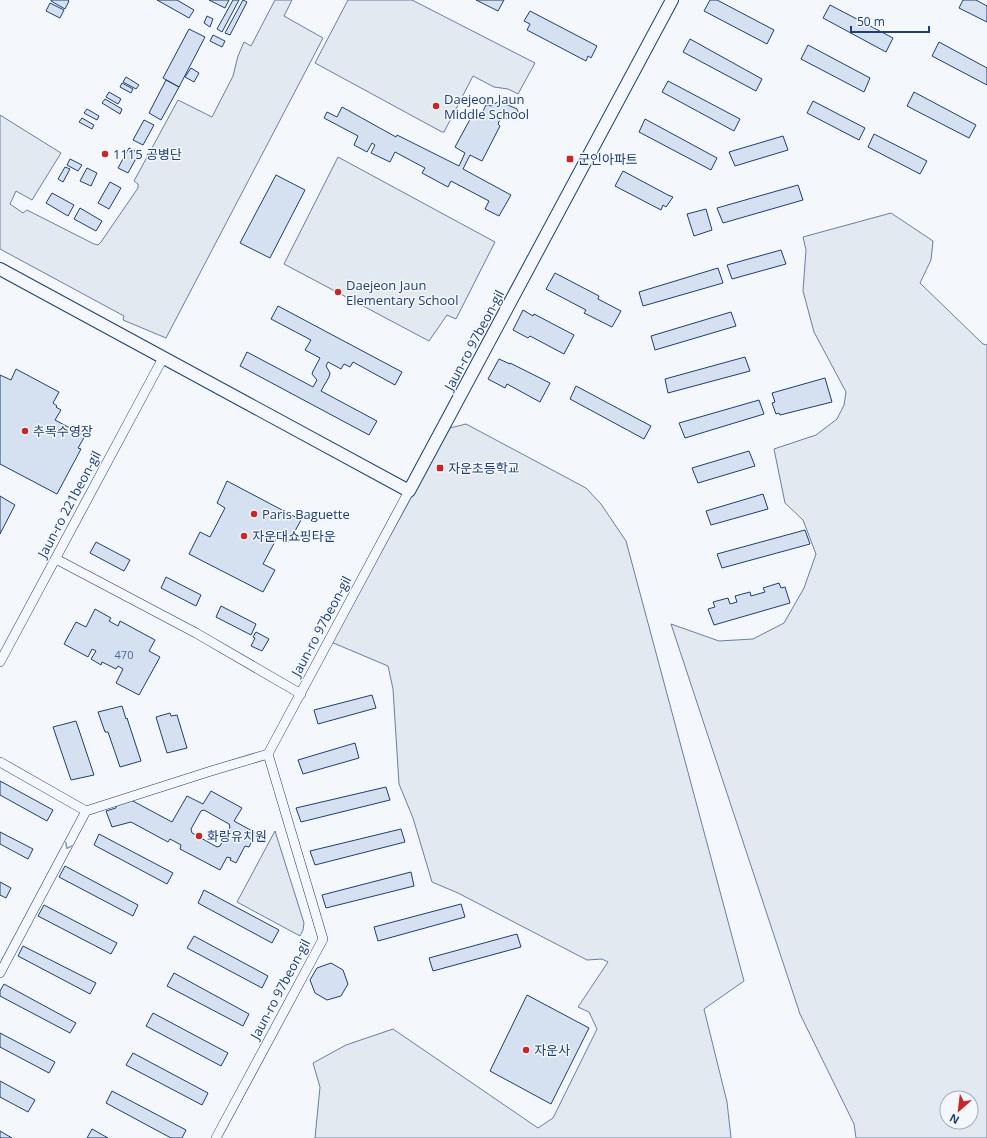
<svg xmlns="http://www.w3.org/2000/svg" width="987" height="1138" font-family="'Open Sans','Noto Sans KR',sans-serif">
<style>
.green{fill:#e3e9f0;stroke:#687fa3;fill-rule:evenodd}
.building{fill:#d5e0f0;stroke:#1d3f73;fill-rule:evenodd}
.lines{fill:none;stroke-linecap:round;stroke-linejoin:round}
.minor-casing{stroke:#1d3f73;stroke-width:10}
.tertiary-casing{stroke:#1d3f73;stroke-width:14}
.minor{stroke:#f4f7fb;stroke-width:9}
.tertiary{stroke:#f4f7fb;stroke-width:12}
.oneway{stroke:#889bb7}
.poi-dot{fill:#c62828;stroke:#f4f7fb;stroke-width:1.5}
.labels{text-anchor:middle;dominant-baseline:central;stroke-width:3;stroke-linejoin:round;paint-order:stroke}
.number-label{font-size:11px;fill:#4b6792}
.poi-label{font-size:13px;fill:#1d3f73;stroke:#f4f7fb;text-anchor:start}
.street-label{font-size:13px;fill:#1d3f73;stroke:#f4f7fb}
</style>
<rect width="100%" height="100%" fill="#f4f7fb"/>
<path class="green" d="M275,0H292L284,16L323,38L166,338L123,320L124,316L0,249V115L61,153L32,200L16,191L10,204L23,213L27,210L94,244L98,245L101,242L138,188V184L134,181L178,100L212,117L233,76L238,56L244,42L251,46Z
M348,0H412L535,63L518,94L508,89L494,87L473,76L444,132H442L315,63Z
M338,157L495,242L456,319L447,315L429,341L284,264Z
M891,213L933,241L931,260L920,283L983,344L987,345V1138H856L854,1124L800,1014L671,624L719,641L753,639L784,623L804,588L816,554L803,520L785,503L774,449L816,435L837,419L844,405L846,392L814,332L803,291L806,250L803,237ZM947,1098H971V1122H947Z
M466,424L586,488L601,504L626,541L744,981L704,1009L727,1102L731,1138H315L320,1087L313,1063L346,1045L393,1029L538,1128L553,1118L597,1029L589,1012L578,1007L608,962L602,959L587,960L458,893L432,882L413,818L399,784L393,689L388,666L331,642L450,428Z
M275,831L304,923L303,930L300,936L237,902Z"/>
<path class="building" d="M51,0H68L69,1L65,9L51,1Z
M157,0H177L194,10L189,18Z
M209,0H229L225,8Z
M233,0H239L222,32L217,29Z
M243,0L247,2L230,35L225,33Z
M476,0H504L498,11Z
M710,0H717L774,30L767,44L704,11Z
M963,0H976L987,6V22L959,8Z
M50,3L64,10L60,18L46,11Z
M830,5L893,38L886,52L823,18Z
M530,11L597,46L591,58L588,56L586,61L527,30L530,24L524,21Z
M207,16L213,19L210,27L204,23Z
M189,29L205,37L179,87L163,78Z
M213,35L225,41L222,47L210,41Z
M690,39L762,79L756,91L683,52Z
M939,42L987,68V85L932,56Z
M808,45L870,78L864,92L801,59Z
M191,68L199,73L194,82L185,77Z
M126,77L139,85L136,89L123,82Z
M166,80L179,87L161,120L149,113Z
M668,81L740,119L734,131L662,92Z
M122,83L133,89L131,93L120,87Z
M109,92L121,99L118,104L106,97Z
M914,92L976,125L969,138L907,106Z
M105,99L122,109L120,114L102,103Z
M813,101L865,128L859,140L807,113Z
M498,102L503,103L515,108L517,109L519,114L517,116L514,118L500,119L498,124L500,126L482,161L470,155L463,169L511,195L499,216L485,209L489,201L451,181L448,187L422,173L425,168L395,152L390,162L371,153L375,145L372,143L367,152L354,145L358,136L324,118L327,112L337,117L342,107L396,137L397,135L459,166L465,153L455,147L474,112L481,115L486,105L492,106L494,104Z
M87,109L99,116L97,120L84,113Z
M82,118L94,125L92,129L79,122Z
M645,119L717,158L711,170L639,132Z
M144,120L154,125L143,145L133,140Z
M874,134L927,161L920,174L868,147Z
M783,136L788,150L735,166L729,152Z
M129,148L139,153L128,173L118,168Z
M70,159L82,165L78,171L67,165Z
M65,167L70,169L63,182L58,179Z
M87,168L97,173L91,186L80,181Z
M623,171L668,195L673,197L666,207L663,205L661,210L615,186Z
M276,175L305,190L270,258L240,243Z
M110,182L121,188L109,209L98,203Z
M798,185L803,200L723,223L717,208Z
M52,193L74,205L68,216L46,203Z
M80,208L102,221L96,231L74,219Z
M706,209L712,230L694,236L687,214Z
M781,250L786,264L732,279L727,265Z
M718,268L723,283L643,306L639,292Z
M555,273L599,296L598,299L621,311L612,327L584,313L586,310L546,289Z
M278,306L402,372L395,385L353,362L350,367L344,364L341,369L328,362L326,366L330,373L329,377L321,391L377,421L369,435L240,366L247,352L313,387L317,380L312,374L313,371L320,358L305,350L311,340L271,319Z
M523,310L533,316L534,314L574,335L564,354L530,336L528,338L513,330Z
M731,312L736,326L655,350L651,336Z
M745,357L750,371L668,393L665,379Z
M499,359L510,364V363L550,383L540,402L507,384L505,388L488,379Z
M16,369L59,392L53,403L57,406L56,407L61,410L55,420L85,436L78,448L81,449L57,494L0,464V375L11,380Z
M825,378L832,402L780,415L779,413L776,414L772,403L775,402L772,393Z
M576,386L651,426L644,439L570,399Z
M759,400L764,414L685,438L679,423Z
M749,451L755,466L698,483L692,468Z
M227,481L301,520L289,542L278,536L263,564L275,570L263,592L189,554L200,532L210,537L225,508L217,503Z
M763,494L768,509L711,525L706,511Z
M0,496L15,505L0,534Z
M805,530L810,544L722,568L717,554Z
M96,542L130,560L124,571L90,553Z
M166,577L201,595L196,606L161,588Z
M779,583L781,588L785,587L790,603L714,625L708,609L715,607L713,602L728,598L730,604L737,602L735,596L750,592L751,596L765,592L763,588Z
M221,606L256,624L251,635L216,617Z
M95,609L111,618L109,621L118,626L120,621L155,640L149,651L160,657L139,695L116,683L123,669L118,666L116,669L102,662L101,665L91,659L96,651L92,649L88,657L64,644L76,622L86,627Z
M256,632L269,639L262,651L251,646L255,638L253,637Z
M372,695L376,708L318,724L314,710Z
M122,706L126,719L127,718L141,761L120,767L108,732H105L98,712Z
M170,713L171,716L177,715L187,748L167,753L156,717Z
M76,721L94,775L71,780L53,727Z
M355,743L359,758L303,774L298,760Z
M0,781L53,810L47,821L0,795Z
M386,787L390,800L301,822L296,808Z
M211,791L242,808L234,821L256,833L249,847L245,846L236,863L230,860L231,858L227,857L220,870L180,849L181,845L170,839L168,842L131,822L112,827L106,811L116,808V806L131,800L172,822L187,796L203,804ZM204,810L229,824L230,827L220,846L217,847L192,833L191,829L201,811Z
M401,829L405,842L315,865L310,851Z
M0,832L33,849L28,859L0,844Z
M99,834L173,873L167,884L94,845Z
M65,866L138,905L133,916L59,877Z
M411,872L414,886L326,908L322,895Z
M0,882L11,888L6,898L0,895Z
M204,890L279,930L272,943L198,903Z
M461,904L465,917L378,941L374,927Z
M44,905L117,943L111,954L38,916Z
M517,934L521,947L433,971L429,958Z
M194,936L268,976L262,988L187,948Z
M23,946L96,983L90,994L18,956Z
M331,963L343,970L348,984L341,996L327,1000L315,993L310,980L317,968Z
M174,973L249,1014L243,1026L167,986Z
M4,984L76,1023L70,1033L0,996V991Z
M527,995L589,1028L551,1104L490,1071Z
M153,1013L228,1053L221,1066L146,1026Z
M0,1033L55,1062L49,1073L0,1047Z
M133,1053L208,1093L202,1105L126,1065Z
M0,1081L35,1100L28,1112L0,1097Z
M112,1091L186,1130L182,1138H171L106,1103Z
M92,1129L108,1138H87Z
M0,1131L12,1138H0Z"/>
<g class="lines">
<g class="minor-casing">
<path id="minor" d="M56,559L196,633L301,694
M0,662L163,358
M0,762L86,811
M0,973L86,811L211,771L268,754
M216,1138L323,939L268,754L409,491"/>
</g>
<g class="tertiary-casing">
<path id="tertiary" d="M0,269L409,491L672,0"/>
</g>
<use href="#minor" class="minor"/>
<use href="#tertiary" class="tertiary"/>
</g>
<defs><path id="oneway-chevron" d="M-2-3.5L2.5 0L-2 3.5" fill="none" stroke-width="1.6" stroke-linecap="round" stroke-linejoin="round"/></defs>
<use class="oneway" href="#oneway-chevron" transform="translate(68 846) rotate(118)"/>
<g class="poi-dot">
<circle cx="436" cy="106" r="4"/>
<circle cx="105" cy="154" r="4"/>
<rect x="566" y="155" width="8" height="8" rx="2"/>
<circle cx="338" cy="292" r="4"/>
<circle cx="25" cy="431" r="4"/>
<rect x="436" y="464" width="8" height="8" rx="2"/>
<circle cx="254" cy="514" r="4"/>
<circle cx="244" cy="536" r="4"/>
<circle cx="199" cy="836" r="4"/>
<circle cx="526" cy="1050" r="4"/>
</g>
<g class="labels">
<g class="number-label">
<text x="124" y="654">470</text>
</g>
<g class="poi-label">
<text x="444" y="99">Daejeon Jaun<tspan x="444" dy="15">Middle School</tspan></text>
<text x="113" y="154">1115 공병단</text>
<text x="578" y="159">군인아파트</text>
<text x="346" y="285">Daejeon Jaun<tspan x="346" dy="15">Elementary School</tspan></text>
<text x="33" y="431">추목수영장</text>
<text x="448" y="468">자운초등학교</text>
<text x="262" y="514">Paris Baguette</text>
<text x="252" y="536">자운대쇼핑타운</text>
<text x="207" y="836">화랑유치원</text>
<text x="534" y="1050">자운사</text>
</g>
<g class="street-label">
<text transform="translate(474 340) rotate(-62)">Jaun-ro 97beon-gil</text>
<text transform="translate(69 504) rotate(-62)">Jaun-ro 221beon-gil</text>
<text transform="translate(321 626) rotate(-62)">Jaun-ro 97beon-gil</text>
<text transform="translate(280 989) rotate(-62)">Jaun-ro 97beon-gil</text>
</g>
</g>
<g transform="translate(959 1110) rotate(208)"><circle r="19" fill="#f4f7fb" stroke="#9eadc5"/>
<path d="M0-3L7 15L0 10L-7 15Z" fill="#c62828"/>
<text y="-6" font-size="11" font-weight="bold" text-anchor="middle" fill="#1d3f73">N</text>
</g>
<path d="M851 26v6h78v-6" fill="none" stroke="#1d3f73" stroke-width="2"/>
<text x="857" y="26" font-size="12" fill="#1d3f73" stroke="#f4f7fb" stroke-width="3" paint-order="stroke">50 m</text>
</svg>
